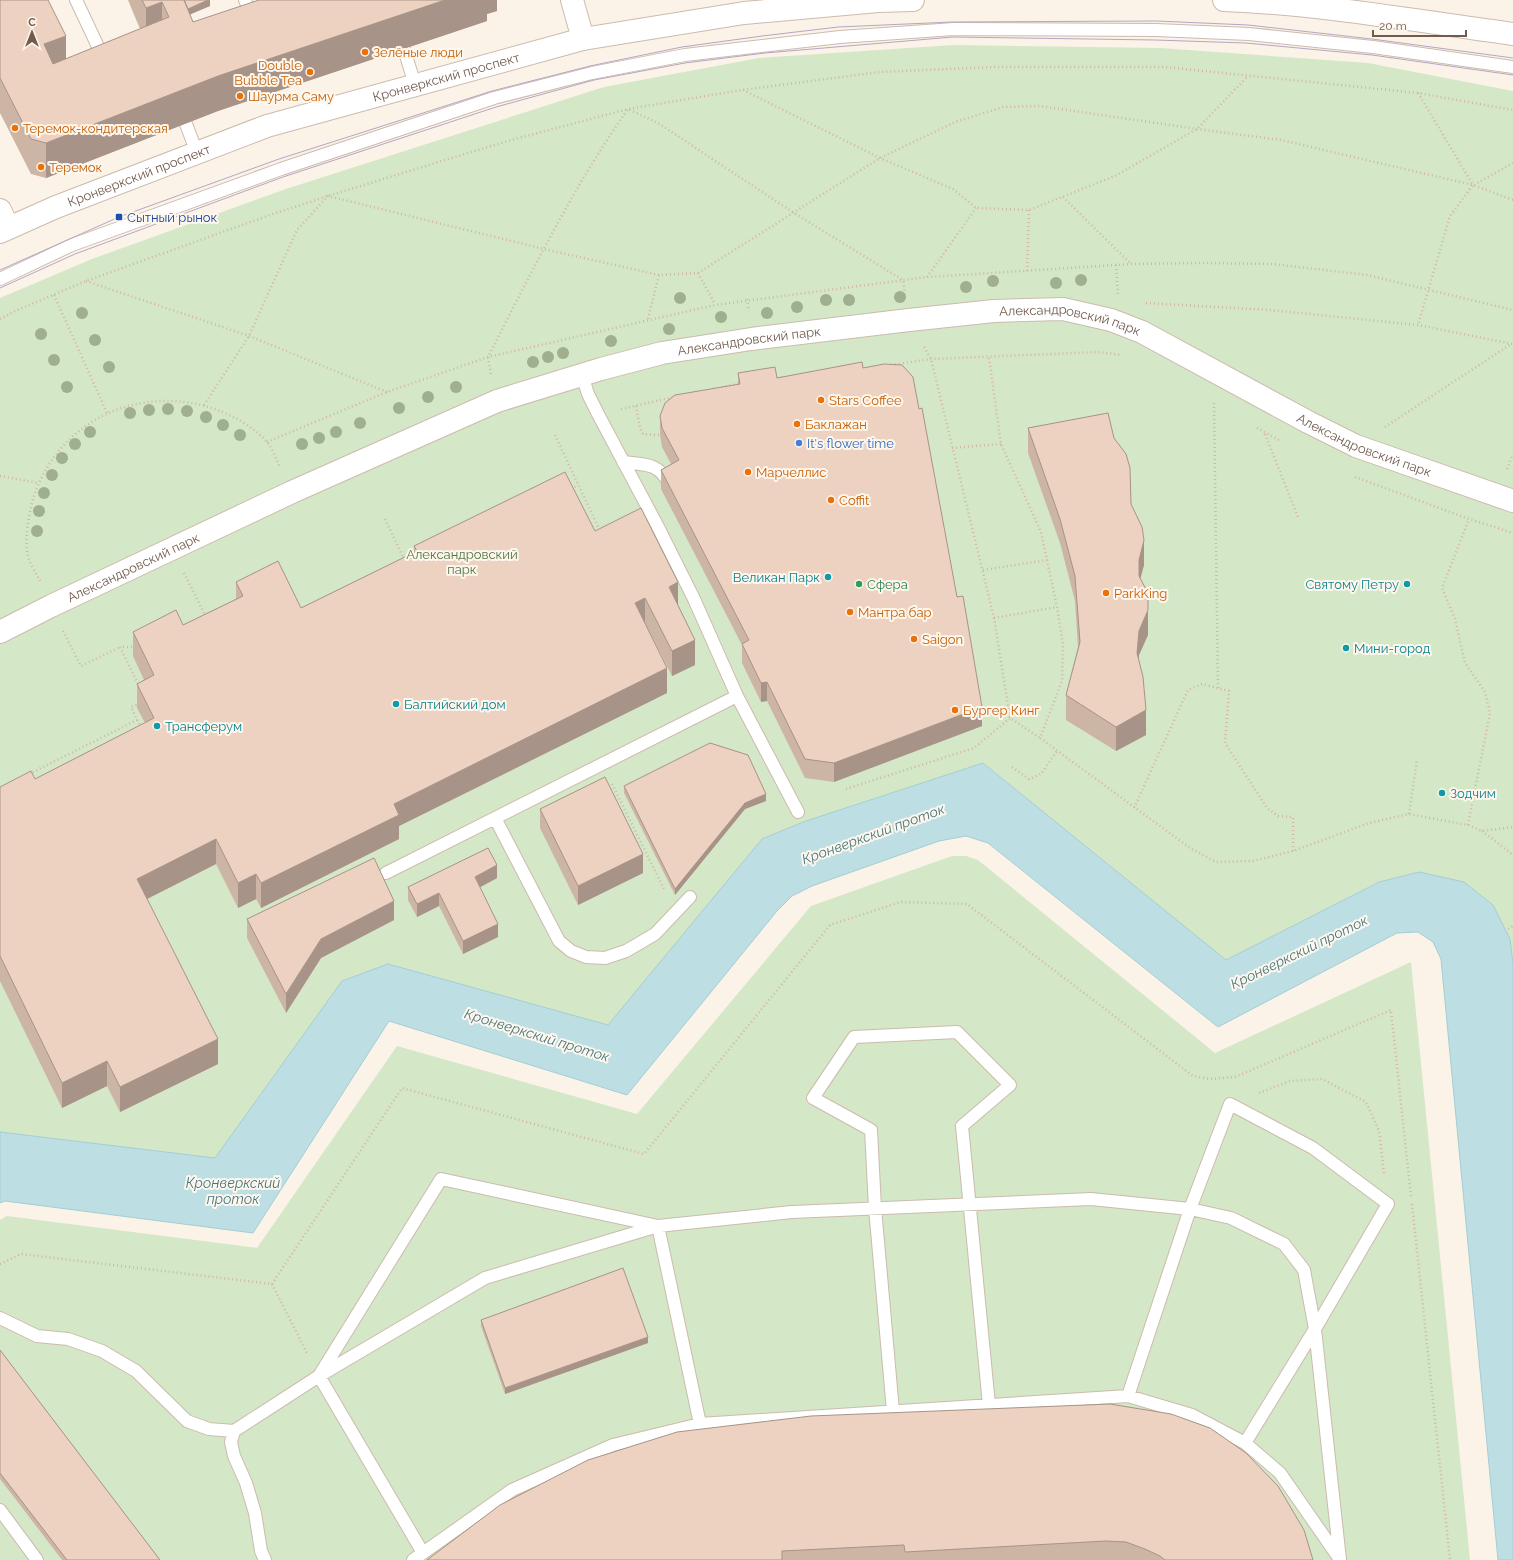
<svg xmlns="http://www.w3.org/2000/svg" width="1513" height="1560" font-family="Raleway,sans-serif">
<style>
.green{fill:#d4e7c7}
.water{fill:#bddee3;stroke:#a4cdd4}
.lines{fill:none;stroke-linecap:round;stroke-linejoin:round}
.service-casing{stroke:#ccbbae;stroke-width:14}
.minor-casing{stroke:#ccbbae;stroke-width:24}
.tertiary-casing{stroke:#ccbbae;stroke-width:24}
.path{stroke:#d3b6a4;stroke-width:2.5;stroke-dasharray:1 3;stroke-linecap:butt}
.service{stroke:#fff;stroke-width:12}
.minor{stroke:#fff;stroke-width:22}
.tertiary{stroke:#fff;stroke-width:22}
.tram{stroke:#b6a6c4;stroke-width:1}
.tree{fill:#a0af8e}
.wall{fill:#cdb5a6}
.shaded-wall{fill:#a79387}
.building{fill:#eed2c1;stroke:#a79387}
.food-dot{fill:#e8710a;stroke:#fef7ee;stroke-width:1.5}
.transit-dot{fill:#1a4fb4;stroke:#fef7ee;stroke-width:1.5}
.shop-dot{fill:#3f7fe0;stroke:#fef7ee;stroke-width:1.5}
.culture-dot{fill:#0f9aa8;stroke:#fef7ee;stroke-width:1.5}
.leisure-dot{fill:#2e9e5b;stroke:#fef7ee;stroke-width:1.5}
.labels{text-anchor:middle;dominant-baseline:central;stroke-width:4;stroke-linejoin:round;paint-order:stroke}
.food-label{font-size:13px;fill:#c56008;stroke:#fef7ee;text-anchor:start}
.street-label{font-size:13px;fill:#725a4e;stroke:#fef7ee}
.transit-label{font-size:13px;fill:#164399;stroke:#fef7ee;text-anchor:start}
.shop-label{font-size:13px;fill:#366cbe;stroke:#fef7ee;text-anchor:start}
.park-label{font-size:13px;fill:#557846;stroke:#fef7ee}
.culture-label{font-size:13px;fill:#0d838f;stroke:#fef7ee;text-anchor:start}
.leisure-label{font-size:13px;fill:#27864d;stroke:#fef7ee;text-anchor:start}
.water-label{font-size:14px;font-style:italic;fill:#46757d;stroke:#fef7ee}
</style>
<rect width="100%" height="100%" fill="#fbf3e7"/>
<path class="green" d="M954,45L1160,48L1368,63L1513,91V964L1510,939L1419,872L1378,882L1226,960L983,763L803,822L762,839L608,1026L388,964L342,981L215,1158L0,1132V298L92,259L286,189L604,87L759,58Z
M952,856H966L978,860L1215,1053L1411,962L1470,1560H155L0,1357V1220L7,1216L257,1248L397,1046L637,1114L811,906Z
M0,1479L62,1560H0Z"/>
<path class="water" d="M983,763L1226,960L1379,882L1419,872L1464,882L1493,905L1510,939L1513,964V1560H1498L1441,959L1433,942L1418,932L1397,933L1218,1027L988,843L966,836L939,841L812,886L792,896L777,911L627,1095L389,1021L253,1233L5,1201L0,1203V1132L215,1158L342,981L388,964L608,1025L762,839L803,822Z"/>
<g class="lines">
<g class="service-casing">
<path id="service" d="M76,0L102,55L108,54
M245,0L252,17
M404,49L415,85
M186,124L197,153
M0,279L72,245L281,169L494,98L592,73L685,55L840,37L954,29L1156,30L1249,34L1373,47L1513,67
M582,375L588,394L598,414L657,525L694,599L737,696L798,812
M623,462C645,465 657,462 669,483
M495,818L559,941L571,951L586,957L605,958L626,951L655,934L690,897
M386,873L737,696
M0,1318L37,1336L68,1339L102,1351L136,1371L187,1421L209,1429L234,1431L319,1376L485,1278L658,1226L792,1212L1091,1199L1190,1209L1231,1218L1284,1244L1304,1270L1315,1329L1340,1560
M1128,1396L1190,1209L1230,1104L1313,1148L1388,1204L1315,1329L1245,1443
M893,1411L875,1208L871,1130L813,1098L854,1037L957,1032L1010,1085L962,1126L989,1405
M234,1431L231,1442L234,1456L246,1483L255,1513L261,1551L265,1560
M0,1510L37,1560
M423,1553L319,1376L441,1179L658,1226L700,1424
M413,1560L512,1490L613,1445L700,1424L1128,1396L1192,1415L1245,1443L1280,1473L1339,1558"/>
</g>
<g class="minor-casing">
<g id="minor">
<path d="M0,210L8,227"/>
<path id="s1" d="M0,632L51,606L292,492L497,401L601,369L662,353L751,339L909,320L994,311L1063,309L1111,320L1142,332L1308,422L1356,446L1513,501"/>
</g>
</g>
<g class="tertiary-casing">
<g id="tertiary">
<path d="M572,0L583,39"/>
<path d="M1224,0C1321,4 1417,21 1513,34"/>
<path id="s2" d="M0,232L56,207L267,126L583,39L744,13L878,1L913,0"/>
</g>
</g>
<path class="path" d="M743,90L880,158L953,189L976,208L1029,210L1115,176L1197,129L1248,76
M1418,93L1473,185L1450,216L1418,325
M1474,185L1513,163
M1063,197L1131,264
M1116,265L1118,295
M1027,271L1029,210
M698,273L880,158L955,122L1003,107L1040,106L1197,129L1281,140L1473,185L1513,200
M927,277L976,208
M86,281L249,336L387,392
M54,295L107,413
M747,299L749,311
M1146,303L1270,310L1418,325L1513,344
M0,319L15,311L86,281L270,215L328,196L504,142L628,109L742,90L880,72L993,67H1165L1418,93L1513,110
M648,319L659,275
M924,347L931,359L994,618L1010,718L1040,738
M989,358L1001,444L1041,532L1057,607L1063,645L1062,681L1040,738L1190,848L1216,862L1253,861L1293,851L1369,823L1409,814L1468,825L1482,831L1513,827
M891,365L931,359L1098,352L1121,355
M491,374L488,357C531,273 573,187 628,109L658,123L794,213L903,280L905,294
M773,378L784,377
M714,389L741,383
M1214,403L1218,688
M204,405L249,336L297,230L328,196L544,249L659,275L698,273L715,304
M636,406L640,428L643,434L660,435
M621,409L674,397
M1385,427L1511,344
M1257,428L1279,440
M1265,434L1298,517
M555,435L600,531
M267,442L387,392L488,357L715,305L927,277L1132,264L1203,263L1273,264L1367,275L1513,310
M952,448L1001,444
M1507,469L1513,454
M0,476L39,483
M1355,477L1469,519L1513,533
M571,489L578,485
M385,519L405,561
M983,570L1047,560
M184,573L206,617
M40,581C36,573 30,564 28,556C24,540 29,512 34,496C61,417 144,382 220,411C234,416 259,431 268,443C273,450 276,459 280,467
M994,618L1057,607
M63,631L81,666L120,647
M136,647H120L139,686
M140,703L131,707L141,728
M1012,767L1029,779L1041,774L1057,751
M29,774L137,720
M612,784L665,891
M846,789L974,748L1010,718
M1134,808L1188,690L1202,684L1229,691L1225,743L1267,808L1278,816L1293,817V851
M1409,814L1417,760
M1468,825L1490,713L1485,692L1465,663L1455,619L1442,588L1469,519
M1482,831L1513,855
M1508,929L1513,926
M1259,1093L1290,1081L1322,1079L1366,1102L1379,1131L1384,1173
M1412,1204L1450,1560
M0,1264L21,1254L272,1284L402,1088L644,1154L830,925L901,902L967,904L1193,1076L1210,1079L1235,1077L1391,1010L1411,1197
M272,1284L307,1353"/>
<use href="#service" class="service"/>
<use href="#minor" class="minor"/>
<use href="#tertiary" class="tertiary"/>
<path class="tram" d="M0,270L119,217L279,159L492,91L590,66L682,47L762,36L838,27L952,22L1157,21L1248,25L1372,39L1513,58
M0,288L75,254L283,177L496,107L594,80L685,63L765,53L953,37L1155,40L1246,43L1372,55L1513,75"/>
</g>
<g class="tree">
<circle cx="1081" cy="280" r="6"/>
<circle cx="993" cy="281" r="6"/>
<circle cx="1056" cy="283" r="6"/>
<circle cx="966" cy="287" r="6"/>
<circle cx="900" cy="297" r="6"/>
<circle cx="680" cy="298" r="6"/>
<circle cx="826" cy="300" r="6"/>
<circle cx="849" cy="300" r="6"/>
<circle cx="797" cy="307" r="6"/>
<circle cx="82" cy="313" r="6"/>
<circle cx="767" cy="313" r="6"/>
<circle cx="721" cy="317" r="6"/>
<circle cx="669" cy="329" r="6"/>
<circle cx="41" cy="334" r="6"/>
<circle cx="95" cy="340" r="6"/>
<circle cx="611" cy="341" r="6"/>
<circle cx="563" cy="353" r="6"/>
<circle cx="548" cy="357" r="6"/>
<circle cx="54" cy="360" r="6"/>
<circle cx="533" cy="362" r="6"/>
<circle cx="109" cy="367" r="6"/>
<circle cx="67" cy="387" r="6"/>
<circle cx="456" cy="387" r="6"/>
<circle cx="428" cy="397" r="6"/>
<circle cx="399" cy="408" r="6"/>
<circle cx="168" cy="409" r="6"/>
<circle cx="149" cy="410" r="6"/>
<circle cx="187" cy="411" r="6"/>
<circle cx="130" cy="413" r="6"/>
<circle cx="206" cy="417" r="6"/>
<circle cx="360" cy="423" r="6"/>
<circle cx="223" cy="425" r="6"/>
<circle cx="90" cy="432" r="6"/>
<circle cx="336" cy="432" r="6"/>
<circle cx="240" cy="435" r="6"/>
<circle cx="319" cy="438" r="6"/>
<circle cx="75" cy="444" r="6"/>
<circle cx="302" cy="444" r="6"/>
<circle cx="62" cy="458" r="6"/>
<circle cx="52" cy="475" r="6"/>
<circle cx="44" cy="493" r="6"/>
<circle cx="39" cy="511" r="6"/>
<circle cx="37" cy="531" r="6"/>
</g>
<path class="wall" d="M0,0L66,59L140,29L128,0H210V6L190,14L193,22L497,0V11L487,14V21L218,111L46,178L31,174L0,113Z
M863,368L957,597L982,726L834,782L805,778L767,701L761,702L742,663V645L661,489V470L671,464L662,447L660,435V416L738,384V373L777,378Z
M1028,428L1114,438L1131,504L1144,565L1140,578L1148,635L1139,655L1138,659L1146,735L1116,751L1066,720V695L1078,647L1075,601L1060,543L1028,453Z
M595,531L678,605L695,665L672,676L645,623L667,693L399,826V839L261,908L256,899L238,908L216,864L147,899L218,1064L120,1112L107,1086L62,1108L0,981V787L35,779L145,723L137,708V684L144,680L133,656V632L183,625L236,599V582L301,608L414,553V546Z
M624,786L766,801L745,809L675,895L624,793Z
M540,809L643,873L578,905L540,828Z
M497,878L480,887L498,937L463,954L439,906L417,917L408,900V887Z
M247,919L394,920L321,958L286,1013L247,938Z
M481,1320L648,1343L505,1394L481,1326Z
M0,1350L160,1560H62L0,1479Z
M588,1460L1313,1560H427Z"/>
<path class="shaded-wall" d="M208,0H210V6L177,20V14Z
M445,0H497V11L487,14V21L218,111L46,178V143L218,76Z
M162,2V37L146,43V8Z
M66,36V71L44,79V44Z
M1144,540V565L1139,584V560Z
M678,582V607L669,587Z
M645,598V623L635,603Z
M1148,610V635L1139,655L1137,678V653L1139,631Z
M695,640V665L672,676V651Z
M667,668V693L399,826V839L261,908V883L394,804Z
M767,682V701L761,702V683Z
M982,707V726L834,782V763Z
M1146,710V735L1116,751V727Z
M766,794V801L745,809L675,895V889L745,803Z
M216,839V864L137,904V879Z
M643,854V873L578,905V886Z
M497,865V878L475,890V877Z
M256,874V899L238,908V883Z
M439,893V906L417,917V904Z
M394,901V920L321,958L286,1013V994L321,939Z
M498,924V937L463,954V941Z
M218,1039V1064L120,1112V1087Z
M107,1061V1086L62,1108V1083Z
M648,1337V1343L505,1394V1388Z"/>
<path class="building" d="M0,0H48L66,36L44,44L53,64L169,17L162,2L146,8L142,0H184L193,22L259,0H445L218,76L46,143L31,139L0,78Z
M184,0H208L188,9Z
M862,362L863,368L884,364L902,365L913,377L919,409L922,408L957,597L963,596L982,707L834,763L805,759L767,682L761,683L742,644L749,640L661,470L679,460L662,428L660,416L665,403L675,395L740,384L738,373L775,367L777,378Z
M1108,413L1114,438L1126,454L1130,468L1131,504L1142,527L1144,540L1139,560V576L1148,593V610L1139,631L1137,653L1143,677L1146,710L1116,727L1066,695L1080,642L1075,576L1060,519L1028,428Z
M565,472L595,531L641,508L678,582L669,587L695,640L672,651L645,598L635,603L667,668L394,804L399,815L261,883L256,874L238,883L216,839L137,879L218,1039L120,1087L107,1061L62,1083L0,956V787L31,771L35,779L154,718L137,684L154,675L133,632L176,610L183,625L243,596L236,582L278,561L301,608L417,551L414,546Z
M710,743L748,755L766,794L745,803L675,889L624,786Z
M605,777L643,854L578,886L540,809Z
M488,848L497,865L475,877L498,924L463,941L439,893L417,904L408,887Z
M374,858L394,901L321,939L286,994L247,919Z
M623,1268L648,1337L505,1388L481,1320Z
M0,1350L160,1560H67L0,1473Z
M1110,1404L1171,1414L1210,1428L1246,1453L1278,1486L1304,1530L1313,1560H1165L1160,1556L1145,1549L1126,1542L1106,1541L905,1552L904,1545L782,1551V1560H427L500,1505L588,1460L677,1432L811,1416Z"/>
<g class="food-dot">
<circle cx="365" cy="52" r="4"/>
<circle cx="310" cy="72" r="4"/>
<circle cx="240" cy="96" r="4"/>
<circle cx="15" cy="128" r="4"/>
<circle cx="41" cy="167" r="4"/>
<circle cx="821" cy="400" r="4"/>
<circle cx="797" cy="424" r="4"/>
<circle cx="748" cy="472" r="4"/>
<circle cx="831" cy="500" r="4"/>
<circle cx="1106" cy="593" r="4"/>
<circle cx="850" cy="612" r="4"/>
<circle cx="914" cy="639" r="4"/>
<circle cx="955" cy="710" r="4"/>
</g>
<rect class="transit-dot" x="115" y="213" width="8" height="8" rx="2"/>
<circle class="shop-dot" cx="799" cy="443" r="4"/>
<g class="culture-dot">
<circle cx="828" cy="577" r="4"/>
<circle cx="1407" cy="584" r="4"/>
<circle cx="1346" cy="648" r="4"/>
<circle cx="396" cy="704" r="4"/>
<circle cx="157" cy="726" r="4"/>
<circle cx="1442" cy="793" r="4"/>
</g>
<circle class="leisure-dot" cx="859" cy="584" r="4"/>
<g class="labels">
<g class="food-label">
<text x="373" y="52">Зелёные люди</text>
<text x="302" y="65" text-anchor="end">Double<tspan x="302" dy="15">Bubble Tea</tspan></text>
<text x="248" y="96">Шаурма Саму</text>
<text x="23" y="128">Теремок-кондитерская</text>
<text x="49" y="167">Теремок</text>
<text x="829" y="400">Stars Coffee</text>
<text x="805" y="424">Баклажан</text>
<text x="756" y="472">Марчеллис</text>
<text x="839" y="500">Coffit</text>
<text x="1114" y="593">ParkKing</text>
<text x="858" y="612">Мантра бар</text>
<text x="922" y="639">Saigon</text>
<text x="963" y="710">Бургер Кинг</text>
</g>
<g class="street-label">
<text stroke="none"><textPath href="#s2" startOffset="473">Кронверкский проспект</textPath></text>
<text stroke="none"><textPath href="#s2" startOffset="150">Кронверкский проспект</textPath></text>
<text stroke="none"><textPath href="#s1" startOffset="1132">Александровский парк</textPath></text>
<text stroke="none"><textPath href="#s1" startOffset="808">Александровский парк</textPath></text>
<text stroke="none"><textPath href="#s1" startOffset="1456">Александровский парк</textPath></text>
<text stroke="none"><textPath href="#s1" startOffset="148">Александровский парк</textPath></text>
</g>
<g class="transit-label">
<text x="127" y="217">Сытный рынок</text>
</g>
<g class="shop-label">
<text x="807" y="443">It's flower time</text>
</g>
<g class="park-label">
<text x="462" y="554">Александровский<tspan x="462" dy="15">парк</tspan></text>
</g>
<g class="culture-label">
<text x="820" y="577" text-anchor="end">Великан Парк</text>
<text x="1399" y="584" text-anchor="end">Святому Петру</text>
<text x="1354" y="648">Мини-город</text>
<text x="404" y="704">Балтийский дом</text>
<text x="165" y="726">Трансферум</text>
<text x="1450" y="793">Зодчим</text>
</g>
<g class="leisure-label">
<text x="867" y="584">Сфера</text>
</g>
<g class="water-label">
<text transform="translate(873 834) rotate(-20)">Кронверкский проток</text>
<text transform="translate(1299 952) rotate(-26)">Кронверкский проток</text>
<text transform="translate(537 1035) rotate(17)">Кронверкский проток</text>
<text x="233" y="1183">Кронверкский<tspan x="233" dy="16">проток</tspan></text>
</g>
</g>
<g transform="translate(32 32)" stroke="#fef7ee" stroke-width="3" paint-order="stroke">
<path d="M0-3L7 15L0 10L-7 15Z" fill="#725a4e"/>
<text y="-6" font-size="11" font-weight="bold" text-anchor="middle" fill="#725a4e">С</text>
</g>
<path d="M1373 30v6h93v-6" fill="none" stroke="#725a4e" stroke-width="2"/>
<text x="1379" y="30" font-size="12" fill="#725a4e" stroke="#fef7ee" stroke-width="3" paint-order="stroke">20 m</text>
</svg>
